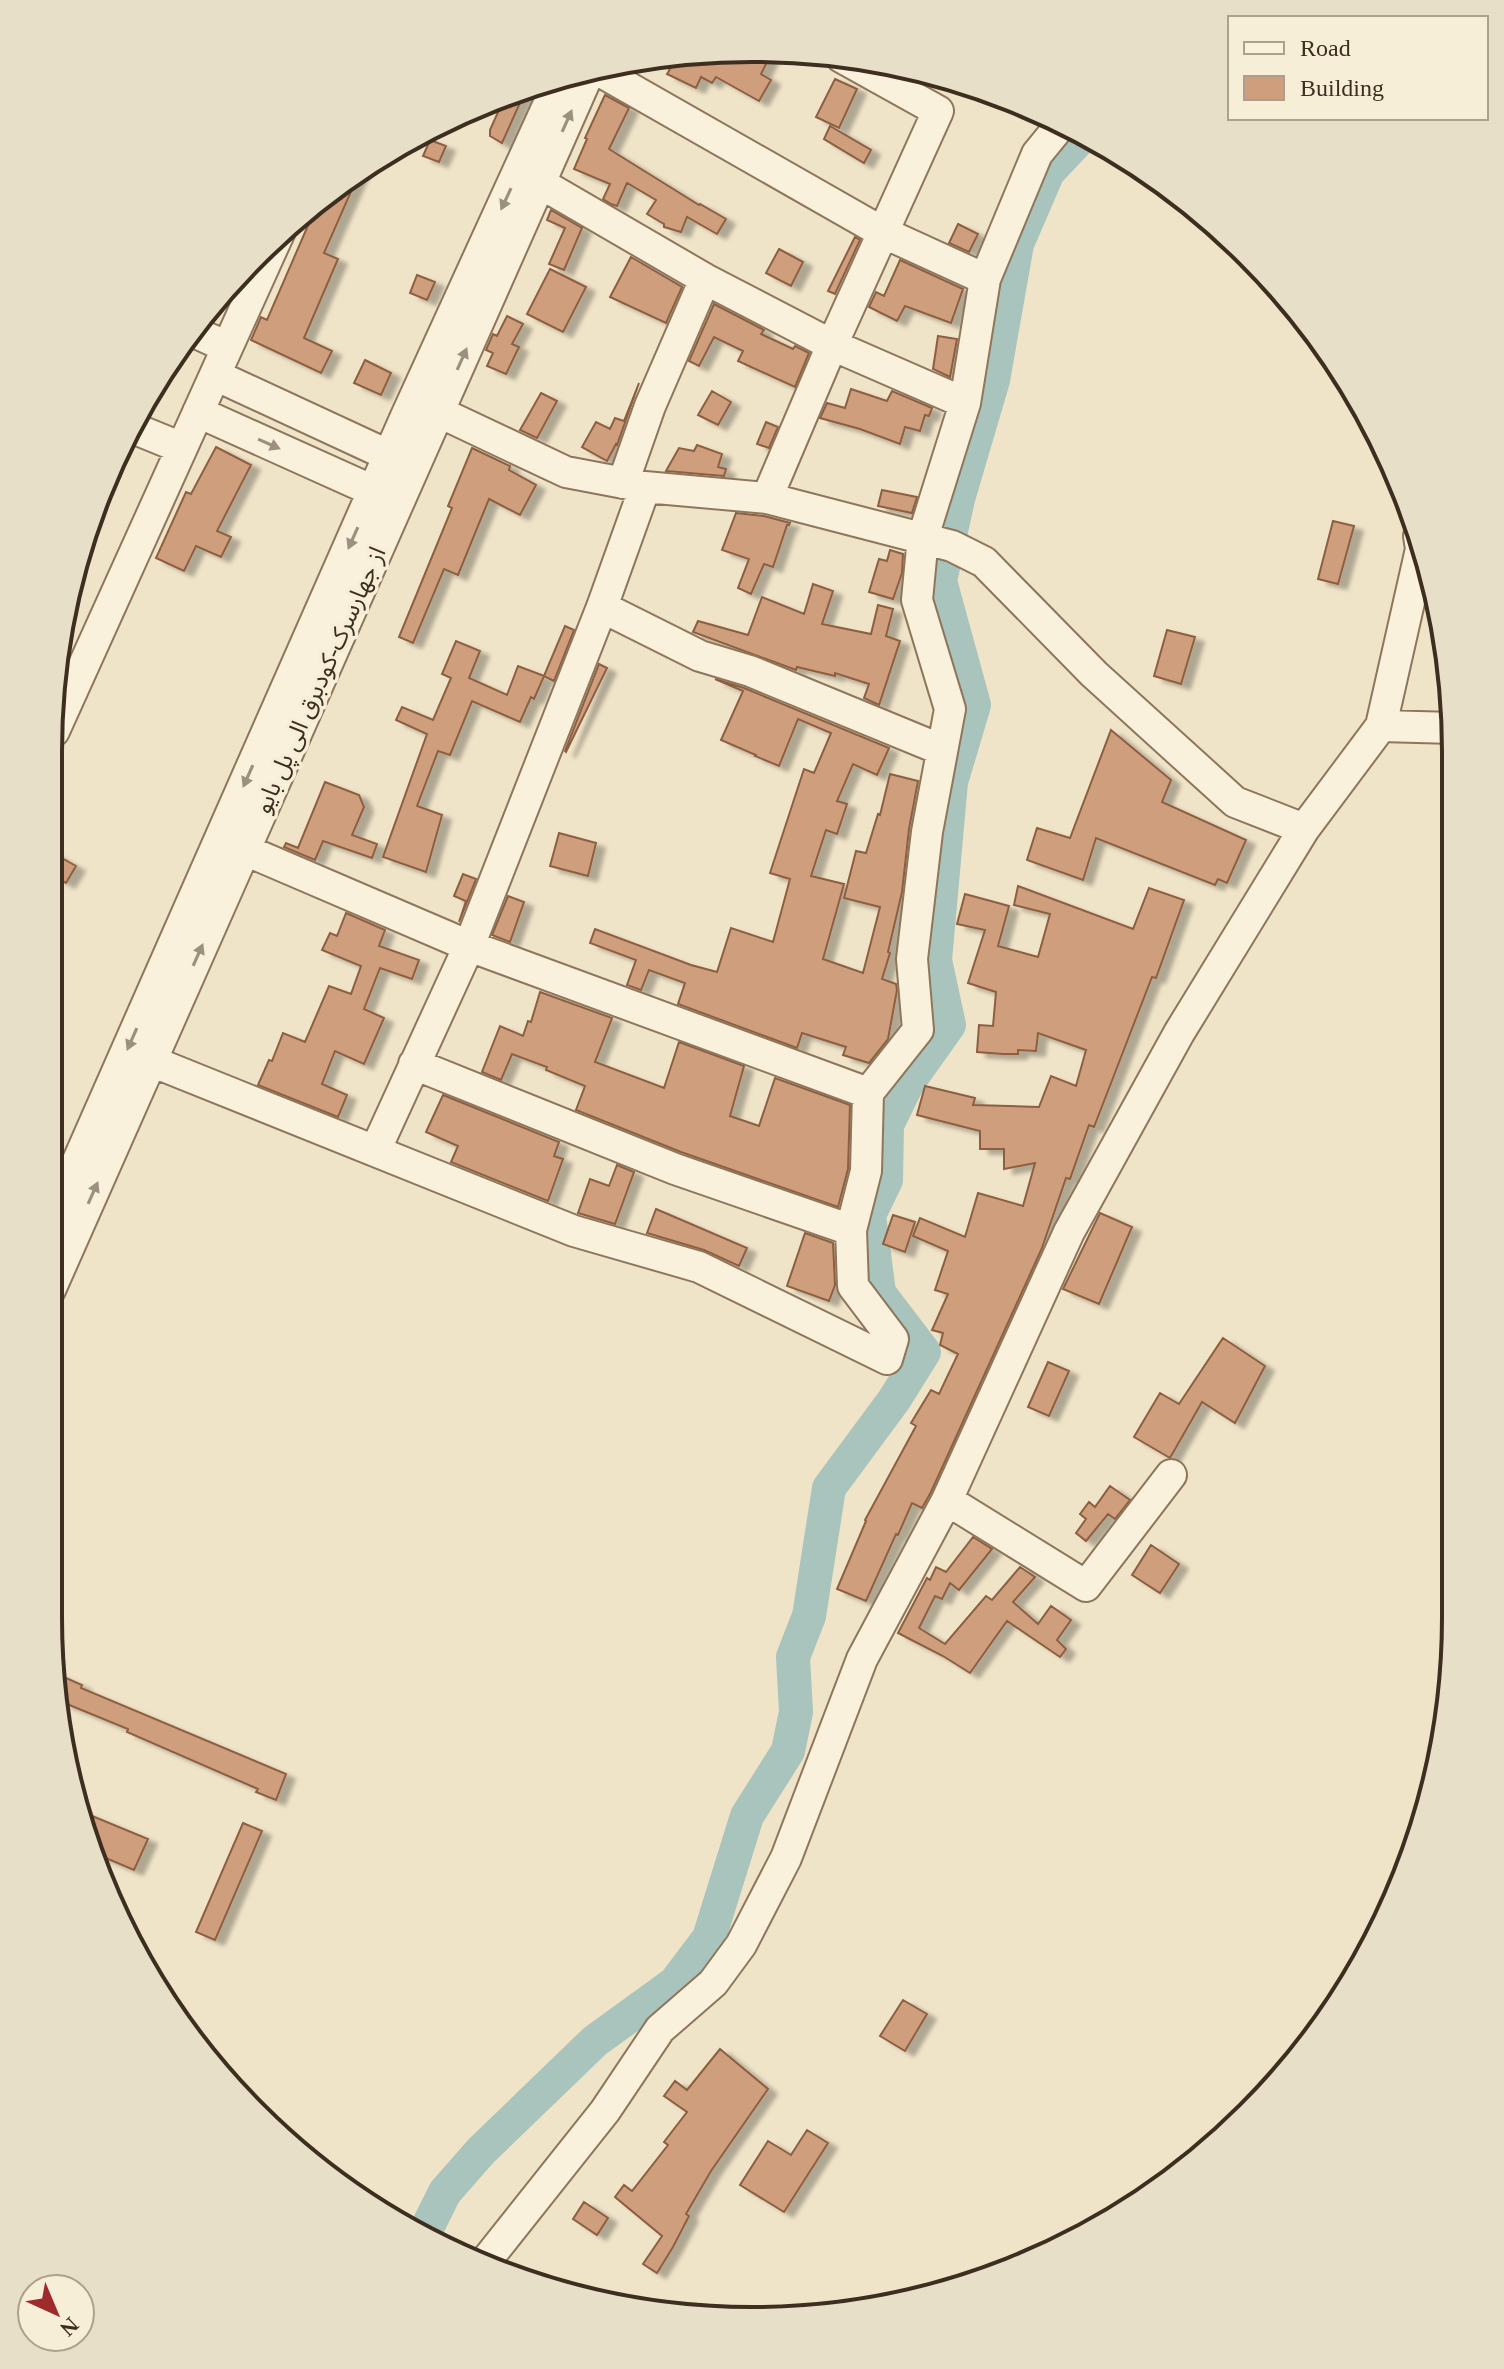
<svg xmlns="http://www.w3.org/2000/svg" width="1504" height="2369" font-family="'Times New Roman','Noto Sans Arabic',serif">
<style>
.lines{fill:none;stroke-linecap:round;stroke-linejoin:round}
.river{stroke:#a9c4bc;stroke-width:34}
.building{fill:#cf9f7d;stroke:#8d5f41;stroke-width:2;filter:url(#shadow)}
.minor-casing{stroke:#8d765c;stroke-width:34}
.minor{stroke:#faf1dc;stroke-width:30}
.oneway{fill:#9c907e}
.labels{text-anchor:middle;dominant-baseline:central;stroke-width:7;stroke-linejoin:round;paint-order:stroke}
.street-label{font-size:24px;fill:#3d2e20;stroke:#f7eed8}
.rim{fill:none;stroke:#3d2e20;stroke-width:4}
</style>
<defs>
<filter id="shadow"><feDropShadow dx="9" dy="5" stdDeviation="2" flood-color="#0004"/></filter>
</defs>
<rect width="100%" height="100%" fill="#f0e4c8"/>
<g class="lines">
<path class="river" d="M426,2230L445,2192L481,2151L595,2041L675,1983L709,1938L747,1816L788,1751L796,1712L793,1657L809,1616L829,1488L894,1400L924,1352L879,1293L869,1215L886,1180L887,1125L907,1084L949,1025L935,960L951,782L974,705L940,581L958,499L993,380L1017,244L1048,172L1084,134"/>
</g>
<path class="building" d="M773,50L761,74L771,80L759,101L716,77L712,83L701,77L696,88L667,74L679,53L724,52L743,62L749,51Z
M835,79L857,89L839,128L816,117Z
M528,85L502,143L490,136V130L506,94Z
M605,95L629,108L609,149L699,205L700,204L726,219L717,234L687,217L681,232L664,227V224L647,214L656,200L627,183L617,206L611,204L603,199L610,184L574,169L587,139L585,138Z
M830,126L871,150L864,163L824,139Z
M430,140L446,146L439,162L423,156Z
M360,171L324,253L338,259L304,338L332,351L321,373L251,340L261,317L267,320L319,200Z
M551,210L582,228L564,270L549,264L565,228L547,220Z
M958,224L978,234L969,252L949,243Z
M855,237L860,240L835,294L828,291Z
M779,249L803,262L791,286L766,273Z
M631,257L682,287L666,323L610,297Z
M900,260L963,289L951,323L905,306L897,321L869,307L876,292L884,296Z
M550,269L586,287L563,332L527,314Z
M417,275L435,282L427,300L410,293Z
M714,304L764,330L761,334L793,349L795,346L809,353L795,387L738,361L743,351L714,337L699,366L689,361Z
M507,316L523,324L512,344L519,347L506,374L487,366L493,353L486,350L493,334L497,336Z
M938,336L957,339L950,377L933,369Z
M365,360L391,373L381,395L354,383Z
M639,383L617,445L616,444L607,461L582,447L596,422L610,429L615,418L624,421Z
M851,389L887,401L892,391L932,408L929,416L925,415L920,431L905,427L900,444L860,429L820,418L827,403L845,408Z
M712,391L731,402L718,425L698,415Z
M541,393L557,401L537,438L520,430Z
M766,422L778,427L769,448L757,444Z
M697,445L722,454L718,467L726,469L724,476L666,471L679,448L694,451Z
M216,447L251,465L217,531L231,537L221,557L196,546L184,571L156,558L186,492L191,494Z
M472,448L510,466L509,470L536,485L520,515L489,499L458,575L444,569L413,643L399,637L452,508L448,506Z
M882,490L917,497L912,513L878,506Z
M736,513L764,516L790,523L789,525H787L773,567L764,564L751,594L738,588L749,559L722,550Z
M1333,521L1354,526L1338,584L1318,579Z
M890,550L903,554L902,573L893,599L869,592L879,559L887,561Z
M813,584L833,591L822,624L871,634L878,605L893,609L886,636L900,641L879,705L864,698L869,684L835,673V676L797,667L796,670L693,632L698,621L748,635L762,597L804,614Z
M565,626L574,630L554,681L544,676L534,699L531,697L520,722L472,701L450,755L438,751L417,806L442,815L426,872L383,857L427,734L396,720L402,707L433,720L451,678L442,674L456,641L480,651L469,678L507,695L518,666L544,676Z
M1167,630L1195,637L1181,684L1154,676Z
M599,664L607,668L566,752L565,751Z
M715,679L744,688L889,748L877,775L853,764L837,801L847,804L837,834L826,830L811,876L844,884L823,959L863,973L880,907L844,898L856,851L866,853L878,814L880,815L890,774L918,781L909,829L902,892L888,952L890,953L882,979L896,984L897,990L888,1039L869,1063L843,1055L846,1047L802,1033L797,1048L678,1004L685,983L649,970L641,990L627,985L636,960L590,943L595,929L691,965L717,972L731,928L773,942L790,879L770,873L804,769L814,773L831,733L798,719L779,766L755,756L756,755L721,740L743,691Z
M1111,730L1171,780L1162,802L1246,840L1227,883L1218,879L1215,885L1096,838L1083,880L1027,860L1037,828L1070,838Z
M325,782L359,795L364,807L352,835L377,844L372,858L323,841L315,860L284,847L286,843L298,848Z
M559,833L596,843L588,876L550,866Z
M53,853L76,866L66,883L53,876Z
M463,874L476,879L459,922L466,901L454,896Z
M1018,886L1133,929L1149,888L1184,900L1156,978L1152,977L1094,1127L1089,1125L1070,1179L1066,1178L1042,1248L931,1492L922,1508L912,1503L898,1535L896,1534L866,1601L837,1589L866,1521L865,1520L916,1426L911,1423L931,1390L939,1394L958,1354L940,1345L943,1333L932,1330L948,1294L935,1290L948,1251L913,1236L920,1218L965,1237L978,1193L1023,1206L1035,1163L1004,1169V1149H980V1131L917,1115L925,1086L975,1098L973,1105L1039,1107L1051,1076L1076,1086L1086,1050L1038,1033L1036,1051L1018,1050V1054H1003L977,1052L979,1025L993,1026L996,992L968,983L985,930L957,924L965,894L1009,906L998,946L1038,957L1050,914L1014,905Z
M508,896L524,902L510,942L492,935Z
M346,913L385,930L379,946L419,960L412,979L380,968L364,1009L384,1018L364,1064L335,1051L322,1084L347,1095L338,1117L258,1085L269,1060L272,1061L283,1033L305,1042L329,986L351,994L361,966L322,950L330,933L337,936Z
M540,992L612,1018L595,1062L664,1088L679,1042L744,1066L730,1116L759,1126L775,1078L850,1105L848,1169L838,1207L681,1152L576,1110L585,1086L546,1070L547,1067L512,1054L501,1080L482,1072L500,1026L523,1036L528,1021L531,1022Z
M443,1095L559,1142L554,1156L563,1159L548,1201L451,1162L458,1146L426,1132Z
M617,1165L634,1172L615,1224L578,1213L590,1179L609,1186Z
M656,1209L747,1248L739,1266L704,1250L647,1233Z
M1100,1213L1132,1227L1099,1304L1063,1289Z
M893,1215L915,1222L905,1252L883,1244Z
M805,1233L833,1243L835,1285L829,1301L787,1286Z
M1223,1338L1265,1366L1235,1423L1202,1402L1170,1458L1134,1437L1160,1393L1179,1404Z
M1048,1362L1069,1371L1049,1416L1028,1407Z
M1110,1486L1130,1500L1115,1519L1108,1514L1086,1541L1076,1533L1086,1519L1080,1514L1089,1502L1095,1507Z
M973,1537L992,1549L959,1590L950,1583L942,1599L935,1596L919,1628L945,1644L986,1596L992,1600L1020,1567L1035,1577L1013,1602L1038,1624L1051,1606L1071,1620L1057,1640L1066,1649L1060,1657L1007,1621L970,1673L943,1656L898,1633L927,1578L930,1580L936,1567L946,1572Z
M1151,1545L1179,1564L1160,1593L1132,1575Z
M57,1674L82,1685L81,1688L286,1774L276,1800L256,1792L258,1789L127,1732L128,1729L62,1702Z
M80,1811L148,1839L134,1870L89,1851L85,1843Z
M243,1823L262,1831L215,1940L196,1932Z
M903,2000L927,2014L905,2051L880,2036Z
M720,2049L768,2089L711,2171L686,2214L689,2216L673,2247L657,2273L643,2264L662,2236L615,2197L624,2185L632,2191L668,2145L664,2142L687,2112L664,2096L675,2081L687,2090Z
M807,2130L828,2143L784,2212L740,2185L768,2141L791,2155Z
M584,2202L608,2218L597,2235L573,2219Z"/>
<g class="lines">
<g class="minor-casing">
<path id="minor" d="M596,69L882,232L985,279
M540,183L705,279L832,345L965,403
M190,330L227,347
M215,375L405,463
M198,412L389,498
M439,412L566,472L645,487L767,498L952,546L984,562L1094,674L1235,802L1304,829
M133,428L182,448
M623,483L650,406L705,279
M767,498L832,345L938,111L841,57
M602,607L700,656L750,671L942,750
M1381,726L1421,549L1419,536
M54,731L280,231
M245,850L469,946L868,1093
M151,1061L574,1231L699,1267L887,1359L893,1339L853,1286L851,1230L866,1171L868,1093L918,1030L912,959L927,832L950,709L917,600L923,537L965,403L985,279L1037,154L1064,121
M414,1064L675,1169L851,1230
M375,1151L469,946L602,607L645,487
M50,1224L407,414L561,77
M50,1290L590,70
M947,1500L1086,1586L1171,1475
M485,2262L605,2111L660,2029L713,1983L741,1945L786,1858L862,1659L947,1500L1069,1232L1179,1033L1304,829L1381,726L1454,728"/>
</g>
<use href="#minor" class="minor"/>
</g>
<defs><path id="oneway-solid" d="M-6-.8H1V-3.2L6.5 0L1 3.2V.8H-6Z" transform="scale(2)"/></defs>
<g class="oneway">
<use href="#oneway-solid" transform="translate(567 121) rotate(-66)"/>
<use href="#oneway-solid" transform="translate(506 199) rotate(115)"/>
<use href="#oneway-solid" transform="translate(462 359) rotate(-66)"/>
<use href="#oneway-solid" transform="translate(269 444) rotate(24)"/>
<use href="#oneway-solid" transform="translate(353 538) rotate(114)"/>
<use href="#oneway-solid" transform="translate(248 776) rotate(114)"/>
<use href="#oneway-solid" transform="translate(198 955) rotate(-66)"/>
<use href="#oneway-solid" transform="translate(132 1039) rotate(114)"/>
<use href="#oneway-solid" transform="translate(93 1193) rotate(-66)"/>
</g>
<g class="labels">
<g class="street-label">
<text transform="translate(320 680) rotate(-66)">از جهارسرک-کودبرق الی پل بایو</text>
</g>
</g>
<path d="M0 0H1504V2369H0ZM752 62H752A690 690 0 0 1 1442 752V1617A690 690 0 0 1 752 2307H752A690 690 0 0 1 62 1617V752A690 690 0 0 1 752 62Z" fill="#e8dfc9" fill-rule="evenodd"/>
<path class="rim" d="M752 62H752A690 690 0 0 1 1442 752V1617A690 690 0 0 1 752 2307H752A690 690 0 0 1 62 1617V752A690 690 0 0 1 752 62Z"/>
<rect x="1228" y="16" width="260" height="104" fill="#f7eed8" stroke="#ada18e" stroke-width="2"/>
<rect x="1244" y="42" width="40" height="12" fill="#faf1dc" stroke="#ada18e" stroke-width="2"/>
<text x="1300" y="56" font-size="24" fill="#3d2e20">Road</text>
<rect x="1244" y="76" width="40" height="24" fill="#cf9f7d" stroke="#ada18e" stroke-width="2"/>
<text x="1300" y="96" font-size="24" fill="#3d2e20">Building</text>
<g transform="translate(56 2313) rotate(136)"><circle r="38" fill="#f7eed8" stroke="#ada18e" stroke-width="2"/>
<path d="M0-6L14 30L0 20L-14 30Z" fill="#9e2a2b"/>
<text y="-12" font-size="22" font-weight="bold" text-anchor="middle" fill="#3d2e20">N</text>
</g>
</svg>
